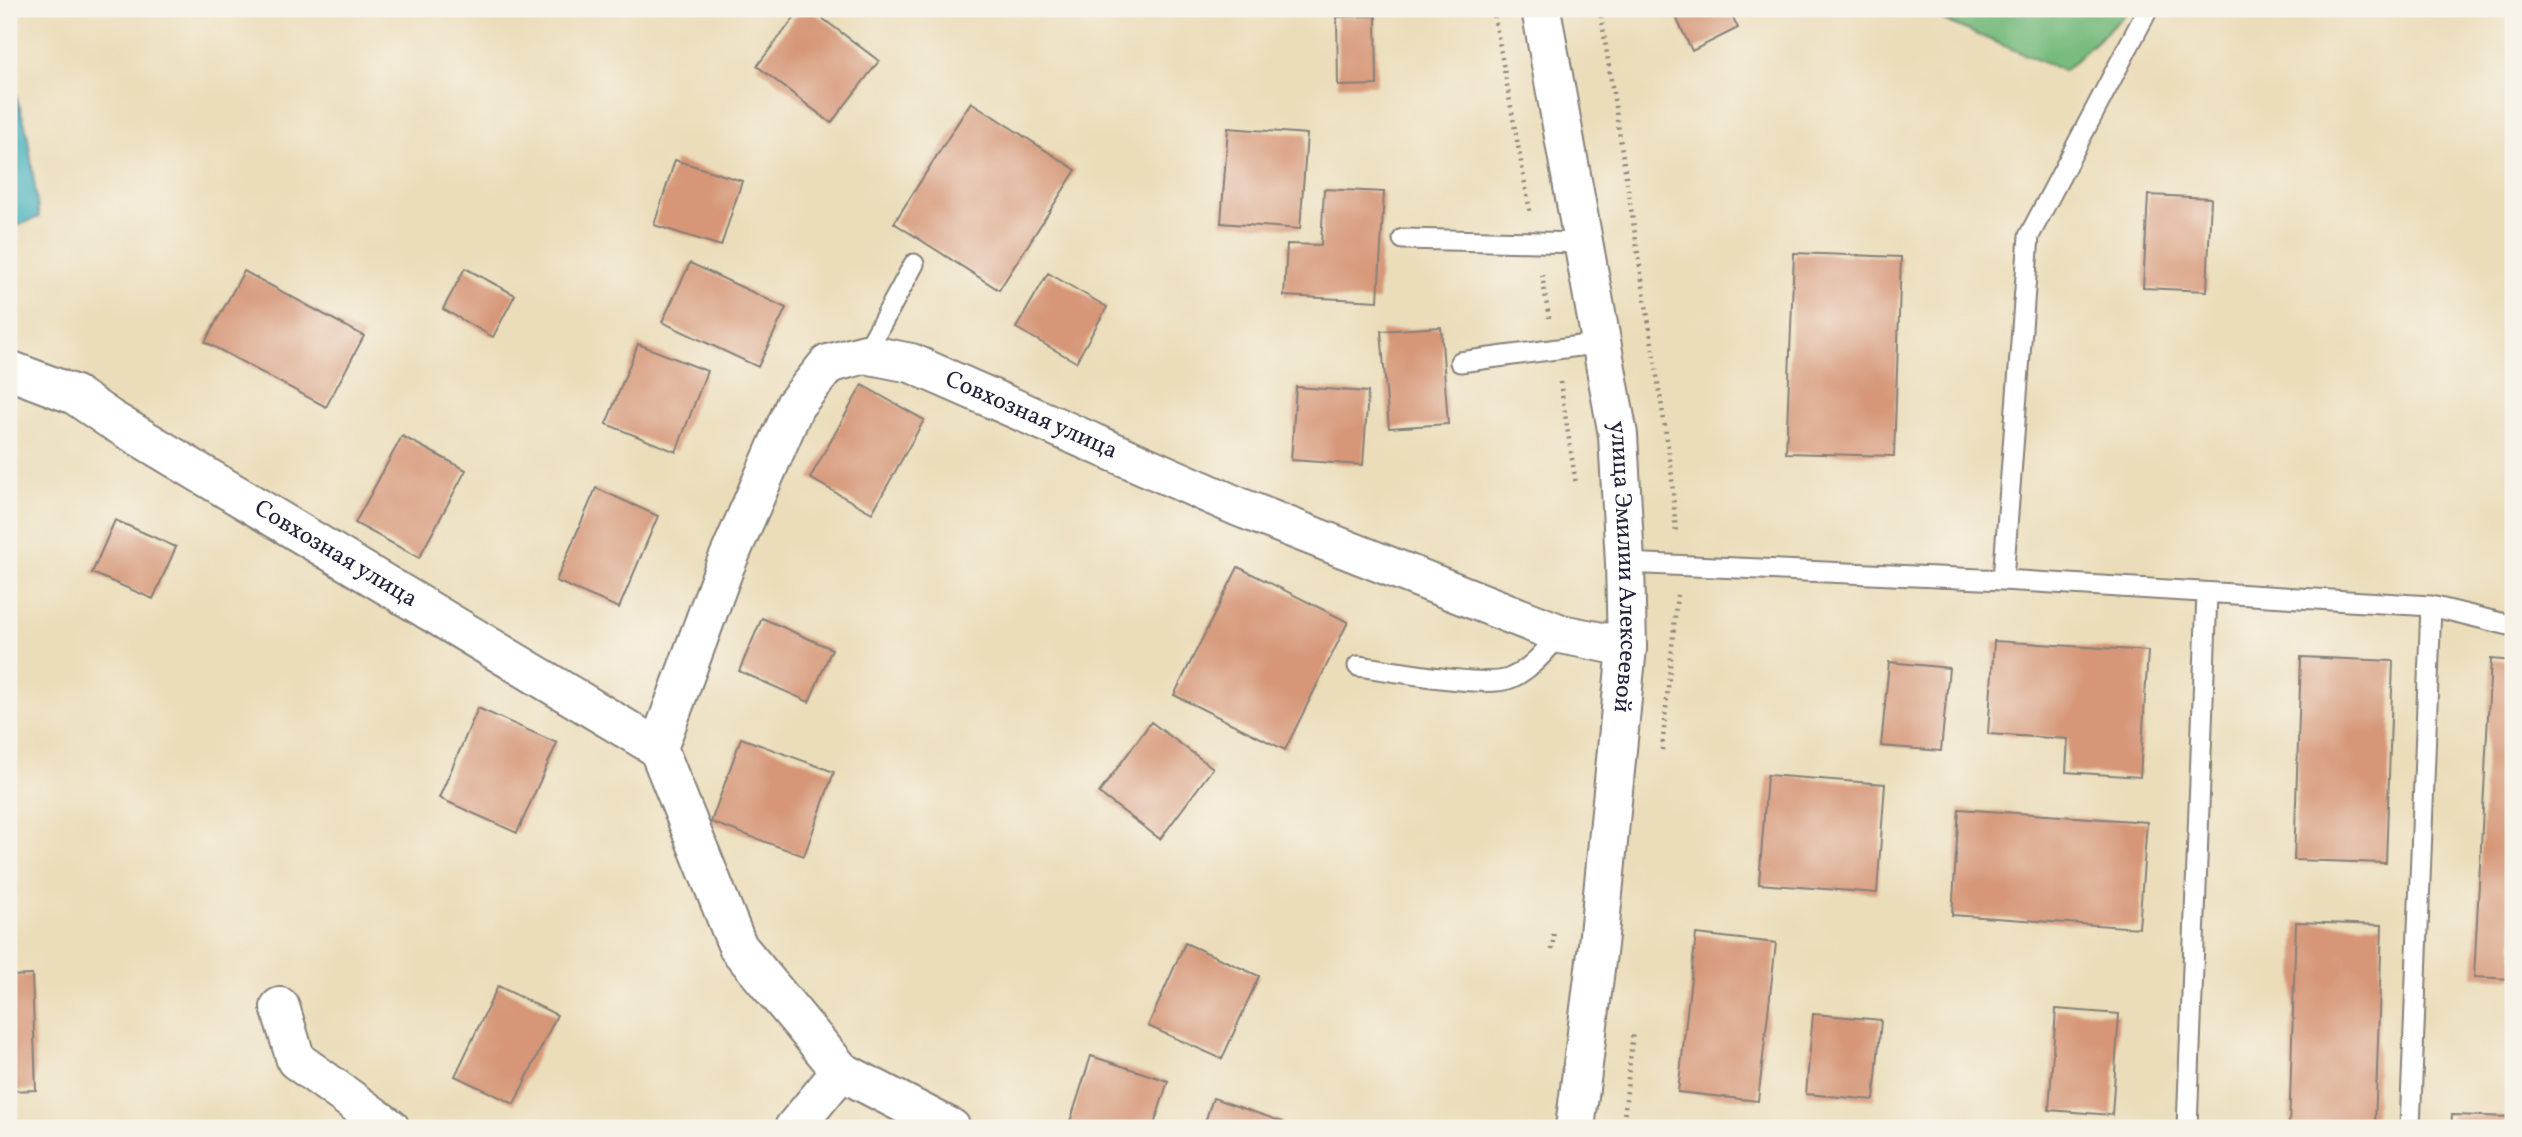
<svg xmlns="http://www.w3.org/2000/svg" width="2522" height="1137" font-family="Vollkorn,serif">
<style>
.forest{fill:#77bb7e;stroke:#4c6e5c;stroke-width:2}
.water{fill:#40afbc;stroke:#31687c;stroke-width:2}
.building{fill:#d69677}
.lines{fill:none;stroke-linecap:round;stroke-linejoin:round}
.service-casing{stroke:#86807a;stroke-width:23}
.minor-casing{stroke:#86807a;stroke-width:42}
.tertiary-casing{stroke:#86807a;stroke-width:42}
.path{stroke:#86807a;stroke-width:4.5;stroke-dasharray:2 5;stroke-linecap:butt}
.service{stroke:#fff;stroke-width:19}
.minor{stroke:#fff;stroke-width:38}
.tertiary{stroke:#fff;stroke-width:38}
.labels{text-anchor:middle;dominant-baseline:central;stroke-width:7;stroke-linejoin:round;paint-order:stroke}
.street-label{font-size:24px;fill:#22223b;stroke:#f7f3e8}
</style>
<rect width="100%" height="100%" fill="#f7f3e8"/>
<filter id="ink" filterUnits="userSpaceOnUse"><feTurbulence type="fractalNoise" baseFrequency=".0143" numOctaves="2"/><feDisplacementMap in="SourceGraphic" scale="14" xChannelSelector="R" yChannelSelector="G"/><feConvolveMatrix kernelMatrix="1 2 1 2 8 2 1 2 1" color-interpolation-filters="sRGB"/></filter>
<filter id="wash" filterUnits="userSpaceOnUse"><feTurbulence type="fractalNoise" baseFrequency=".00686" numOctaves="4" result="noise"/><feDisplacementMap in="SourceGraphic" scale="28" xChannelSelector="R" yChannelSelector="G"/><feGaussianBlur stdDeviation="1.57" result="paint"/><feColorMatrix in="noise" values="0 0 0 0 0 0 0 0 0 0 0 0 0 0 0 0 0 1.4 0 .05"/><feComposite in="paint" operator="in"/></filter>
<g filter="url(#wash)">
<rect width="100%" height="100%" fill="#ebddb9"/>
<path class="forest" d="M1917,9H2131L2064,71Z"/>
<path class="water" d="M9,73L27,131L39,217L9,229Z"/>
<g id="blocks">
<path class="building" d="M801,9H810L879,61L831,123L757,66Z
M1672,9H1729L1738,28L1692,51Z
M1376,16L1377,85L1338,86L1337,17Z
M971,102L1076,170L999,290L894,223Z
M1228,128L1307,134L1300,229L1221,223Z
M675,160L742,181L721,246L654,225Z
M1324,189L1384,192L1378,301L1284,296L1287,244L1321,245Z
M2148,195L2211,198L2207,291L2143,288Z
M1794,253L1901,257L1894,456L1786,453Z
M690,263L786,308L758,367L662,322Z
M465,268L515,295L493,337L443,309Z
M244,271L364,336L326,407L205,342Z
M1048,273L1107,307L1076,362L1016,328Z
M1441,327L1448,424L1389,428L1381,331Z
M638,344L707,371L676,452L606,424Z
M862,385L924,420L872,513L810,478Z
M1296,387L1368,392L1363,465L1291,460Z
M402,436L466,470L419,558L355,523Z
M596,488L658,516L619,608L556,581Z
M115,520L176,547L153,599L92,573Z
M1238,567L1348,622L1285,750L1174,695Z
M762,618L832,649L809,702L739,671Z
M1994,641L2148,651L2140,777L2066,772L2068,739L1988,734Z
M2301,657L2393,661L2386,863L2294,860Z
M2491,659L2513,661V979L2474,977Z
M1889,662L1949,668L1941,751L1881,746Z
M478,708L557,743L517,833L439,798Z
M1151,722L1213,768L1160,839L1099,793Z
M741,738L834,772L804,856L711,822Z
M1767,775L1885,784L1877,893L1759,884Z
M1959,809L2147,822L2139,928L1952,915Z
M2296,922L2382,925L2375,1128H2289Z
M1696,934L1776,943L1758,1101L1678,1092Z
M1185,943L1259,976L1222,1059L1148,1026Z
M32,975L36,1090L9,1091V976Z
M498,986L557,1015L514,1104L455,1076Z
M2056,1009L2119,1014L2112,1115L2049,1110Z
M1813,1014L1881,1020L1874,1100L1806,1094Z
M1091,1056L1168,1081L1153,1128H1068Z
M1213,1098L1283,1122L1280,1128H1203Z
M2452,1115L2513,1117V1128H2451Z
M1989,1122L2009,1128H1987Z"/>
</g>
</g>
<g filter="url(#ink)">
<use href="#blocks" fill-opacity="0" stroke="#86807a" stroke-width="2"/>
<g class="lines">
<g class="service-casing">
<path id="service" d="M1403,239L1583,243
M865,354L914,264
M1460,362L1602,343
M1625,563L2003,580L2029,236L2148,9
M2003,580L2431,606L2513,626
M1358,666C1389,670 1483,688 1508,679C1530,671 1545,651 1561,634
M2187,1128L2207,593
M2410,1128L2431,606"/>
</g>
<g class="minor-casing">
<g id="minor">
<path id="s1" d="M9,370L75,395L110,419L658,748"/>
<path d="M280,1007L296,1060L390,1128"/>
<path d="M841,1071L951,1128"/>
<path id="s2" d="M794,1128L841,1071L738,947L658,748L725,566L795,405L828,364L865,354L911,363L1239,507L1561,634L1627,647"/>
</g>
</g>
<g class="tertiary-casing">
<g id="tertiary">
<path id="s3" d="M1541,9L1618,435L1625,563L1627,647L1598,945L1575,1128"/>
</g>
</g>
<path class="path" d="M1493,9L1530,211
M1600,9L1671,466L1676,534
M1542,275L1549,318
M1560,382L1576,484
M1662,750L1677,595
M1552,950L1554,931
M1623,1128L1633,1031"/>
<use href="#service" class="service"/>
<use href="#minor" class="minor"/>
<use href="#tertiary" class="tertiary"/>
</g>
</g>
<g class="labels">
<g class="street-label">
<text stroke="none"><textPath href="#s2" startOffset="1088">Совхозная улица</textPath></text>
<text stroke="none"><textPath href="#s1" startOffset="376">Совхозная улица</textPath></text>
<text stroke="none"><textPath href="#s3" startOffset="565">улица Эмилии Алексеевой</textPath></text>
</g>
</g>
<rect width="2522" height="1137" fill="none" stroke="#f7f3e8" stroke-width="35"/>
</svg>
